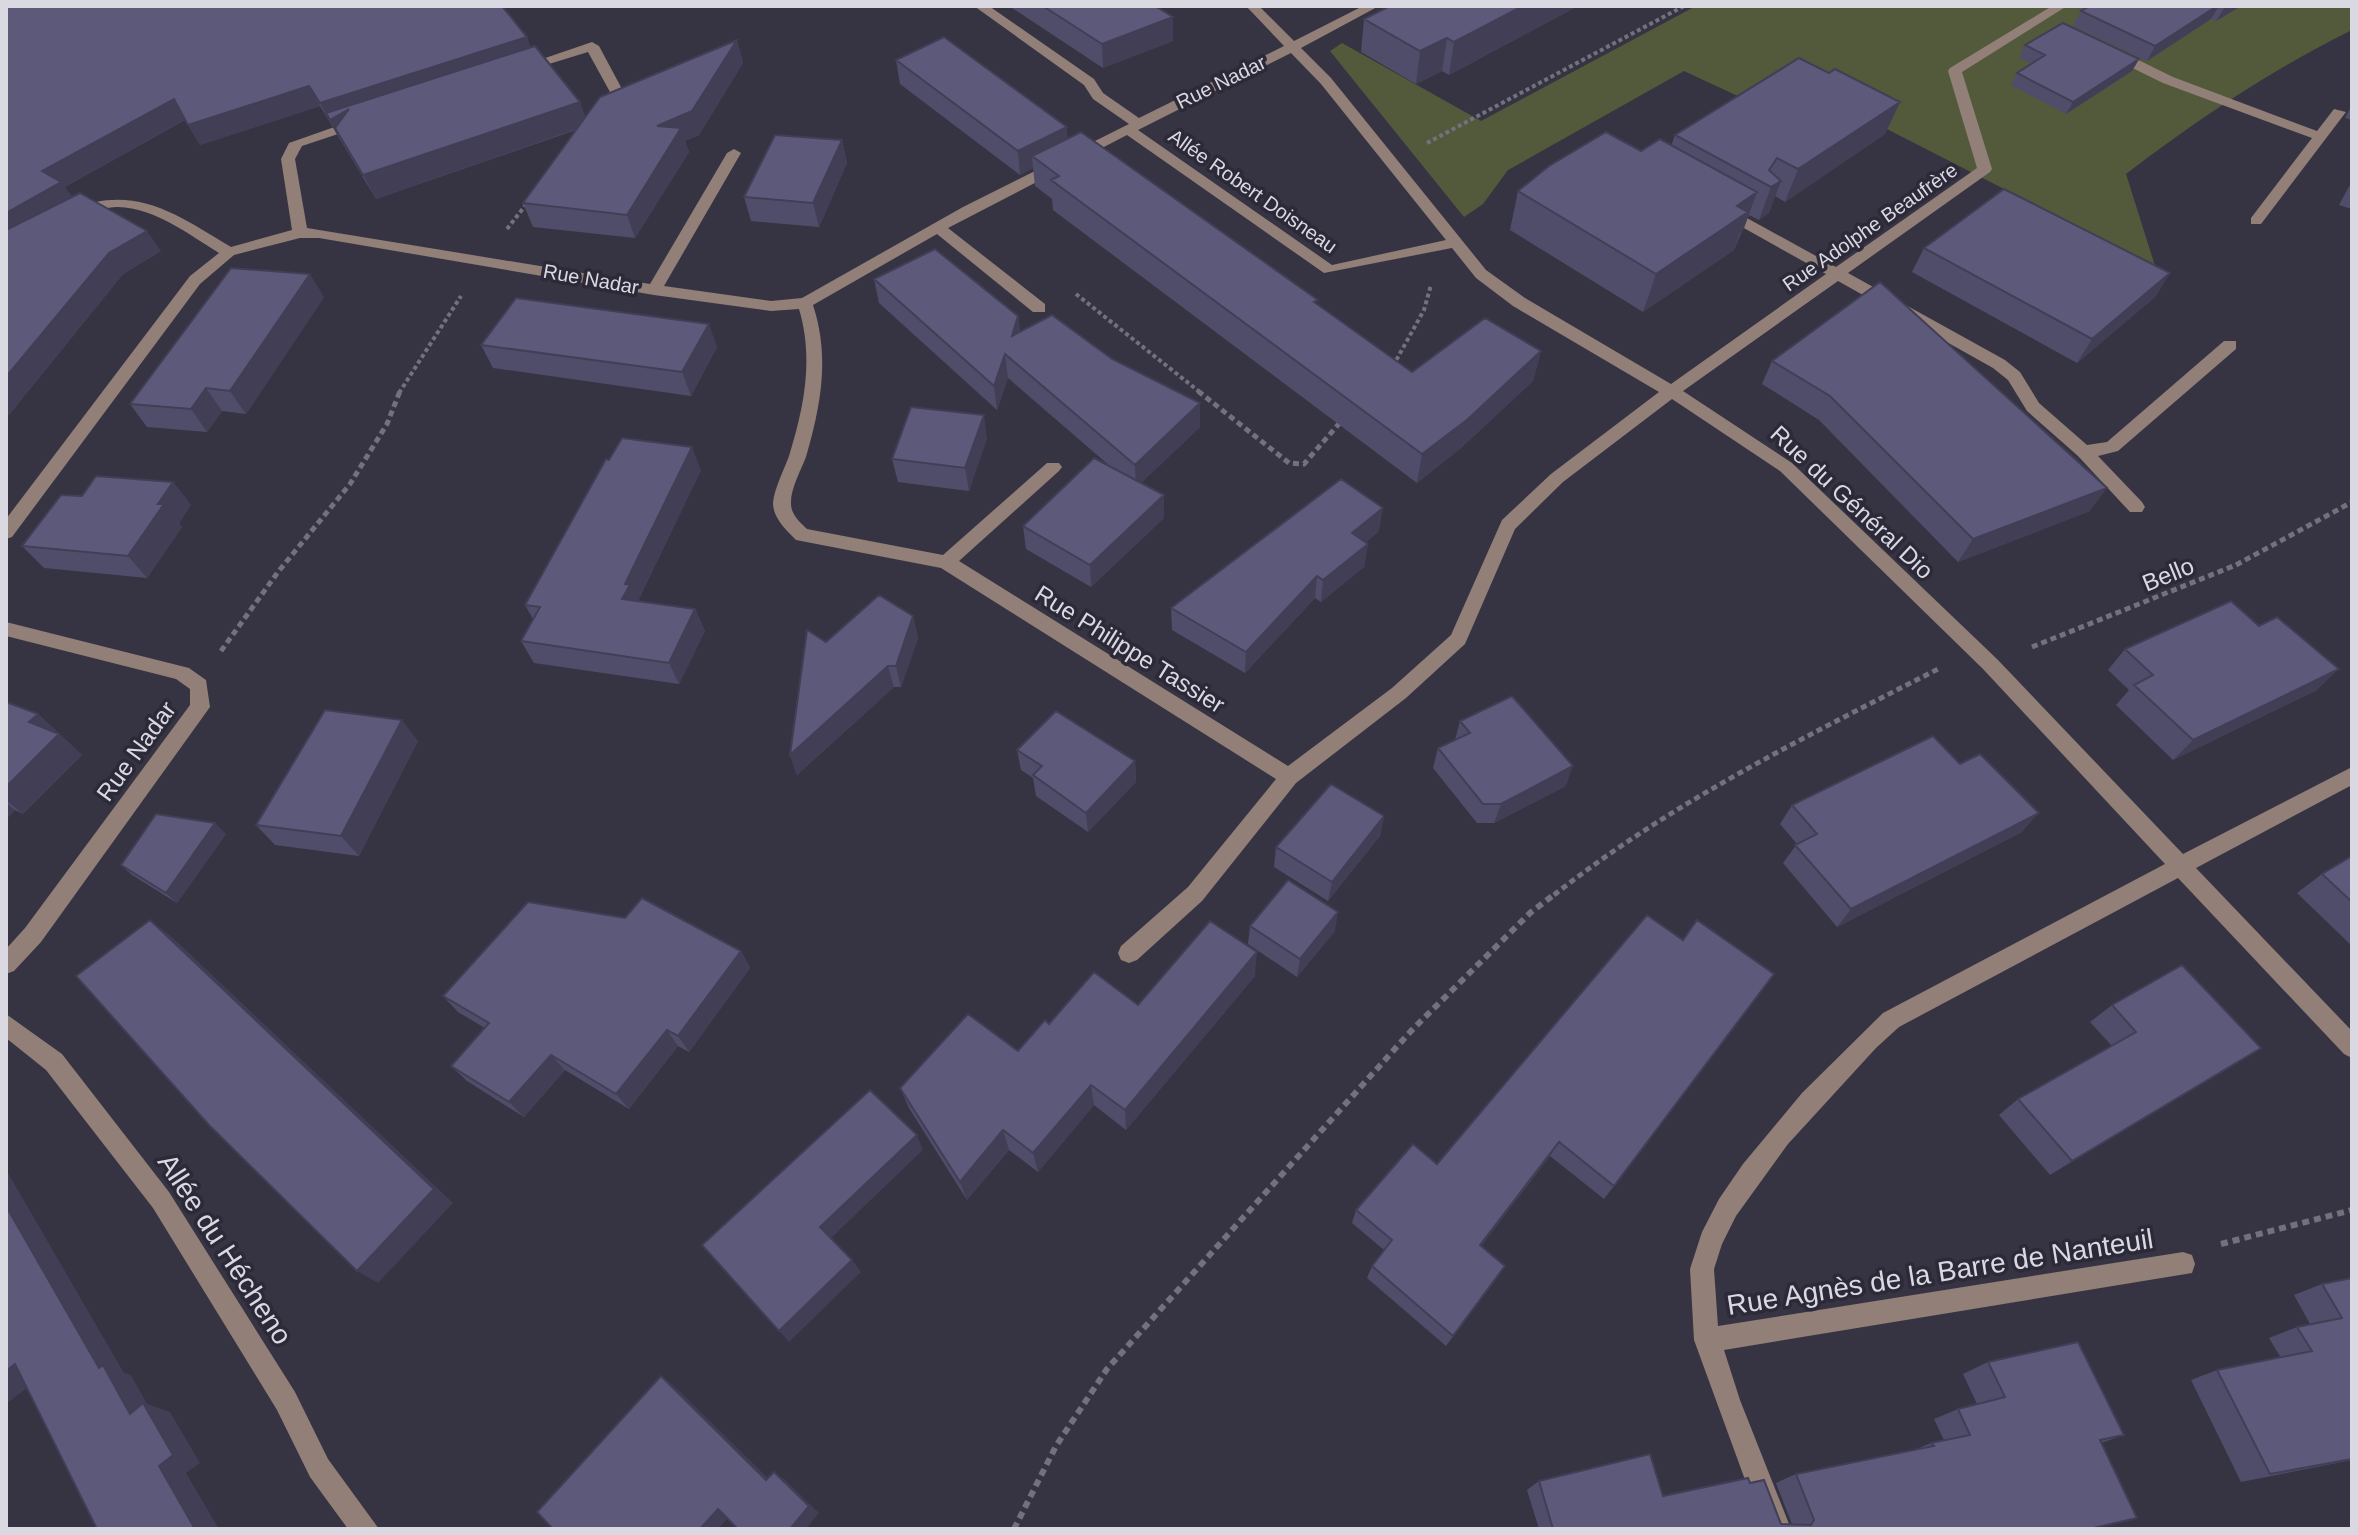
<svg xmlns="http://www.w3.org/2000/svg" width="2358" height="1535" font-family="Helvetica,sans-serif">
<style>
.green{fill:#535a3c}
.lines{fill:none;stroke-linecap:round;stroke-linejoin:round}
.path-far2{stroke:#73717d;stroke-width:4;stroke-dasharray:4 3;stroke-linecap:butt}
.path-far1{stroke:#73717d;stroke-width:5;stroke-dasharray:6 4;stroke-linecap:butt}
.path{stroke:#73717d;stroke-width:6;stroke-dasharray:7 5;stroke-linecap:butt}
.minor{fill:#917f78;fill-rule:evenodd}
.wall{fill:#504d6a}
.shaded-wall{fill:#413e56}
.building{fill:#5d597b;stroke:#413e56;stroke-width:2}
.labels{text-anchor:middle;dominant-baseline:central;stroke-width:7;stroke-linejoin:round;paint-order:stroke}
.far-street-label{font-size:20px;fill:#dad9e2;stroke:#2c2a38}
.street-label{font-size:24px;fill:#dad9e2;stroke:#2c2a38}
.near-street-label{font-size:28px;fill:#dad9e2;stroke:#2c2a38}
</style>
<rect width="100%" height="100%" fill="#363442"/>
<path class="green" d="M1696,6H2352V30C2271,70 2198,119 2126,174L2155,266L1793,81L1755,104L1684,71L1508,170L1483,204L1464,217L1330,51L1342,43L1481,121Z"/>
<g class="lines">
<path class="path-far2" d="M1427,143L1684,6
M507,229L528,202
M1076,294L1201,393
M1393,366L1424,310L1431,285
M399,393L461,296"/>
<path class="path-far1" d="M1198,391L1289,463L1304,464L1343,419
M2032,647L2236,565L2352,502
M221,651L278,572L350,484L387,424L400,391
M1554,895C1672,802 1805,737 1938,669"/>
<path class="path" d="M2221,1244L2352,1210
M1014,1529L1056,1446L1107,1369L1411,1031L1530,913L1556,893"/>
<path class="minor" d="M974,6H989L1094,79L1103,93L1139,118L1284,46L1246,6H1259L1294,41L1363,6H1379L1301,48L1331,78L1486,270L1525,298L1671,384L1826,274L1717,213V207H1727L1836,267L1977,168L1948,71L1950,68L2052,6H2067L1962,72L1992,169L1990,172L1848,273L2005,360L2020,372L2039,403L2087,445L2107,442L2224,341H2236V349L2118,451L2098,456L2142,502L2145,507L2142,512H2130L2078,456L2027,411L2008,380L1993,368L1838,281L1683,391L1792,463L1997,659L2183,854L2352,767V785L2196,868L2352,1031V1058L2344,1054L2178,878L1899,1027L1876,1048L1788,1144L1736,1216L1722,1244L1714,1269L1718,1326L2183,1252L2192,1255L2195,1264L2192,1273L1724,1350L1740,1400L1791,1529H1763L1694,1340L1690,1269L1702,1232L1719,1199L1743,1164L1802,1093L1883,1013L2165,864L1983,669L1780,471L1672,399L1563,482L1515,529L1465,644L1406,698L1296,783L1202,901L1137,960L1129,963L1121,960L1118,953L1121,946L1188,887L1276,779L941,568L796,540C786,530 773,518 773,503C774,489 784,470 789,456C804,407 814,359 799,309L771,311L654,295L319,238H300L234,255L200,284L12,537L6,539V519L190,276L219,253C188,234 155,208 118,207C101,206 85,219 70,216V210C135,183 176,214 231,247L292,230L281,159L289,143L360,118L365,119V125L302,146L295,159L307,228L650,284L727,153L734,149L741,153L664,286L771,301L802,298L963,207L1129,124L1093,99L1084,85ZM1291,53L1321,84L1446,240L1332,265L1138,130ZM1127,135L1324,273L1452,248L1476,278L1513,306L1659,392L1551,474L1502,520L1451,635L1392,688L1288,766L959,561L1059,471L1062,467L1059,463H1047L943,555L807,529C801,523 791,515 791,504C790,490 801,470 806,457C821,405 830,357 813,305L937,234L1033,312H1045V304L948,228Z
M592,42L599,46L622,89L620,92H610L588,52L523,72L516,68Z
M2108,50H2118L2173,77L2317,131L2334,109L2346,112L2261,224H2251V218L2312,138L2163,83L2108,56Z
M6,622L189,668L206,680L210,707L41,942L14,971L6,974V949L25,928L190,705V689L176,679L6,636Z
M6,1014L62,1054L169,1192L295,1392L328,1459L379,1529H348L310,1477L277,1410L153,1208L46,1070L6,1038Z"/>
</g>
<path class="wall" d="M6,6L531,47L580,102L585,117L737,40L743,63L699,135L685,141L689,152L635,238L533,227L523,203L576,130L376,199L320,106L200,145L185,120L65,187L72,197L161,251L123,274L9,415L6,413Z
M1009,6H1155L1173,17V41L1103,68Z
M1386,6H1578L1449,75L1442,71L1416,84L1361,52L1364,19L1388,7Z
M2078,6H2241L2216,21L2211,19L2147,61L2073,26L2081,11L2085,9Z
M2025,45L2139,59L2132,71L2066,114L2011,85L2017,73L2032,64L2019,58Z
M896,60L1067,138L1317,304L1412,372L1541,351L1533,381L1461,448L1417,483L1053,210L1052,199L1035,186L1033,168L1020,175L900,84Z
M1829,73L1900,102L1885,134L1785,202L1775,196L1769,213L1759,220L1749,215L1734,250L1643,312L1510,230L1518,191L1641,151L1671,146L1675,135Z
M2352,105V120L2345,118Z
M842,140L847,163L819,227L751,221L744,197Z
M2352,181V209L2339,205Z
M1924,248L2170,273L2155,297L2077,363L1912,272Z
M874,279L1018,316L1020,331L1112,359L1200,403V427L1141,483L1164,495V518L1091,587L1026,549L1023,526L1111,467L1008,378L997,410L879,303Z
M324,297L246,414L222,411L207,432L147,427L130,404Z
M481,345L717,347L691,396L493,368Z
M1772,361L2090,511L1958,562L1819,420L1762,384Z
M987,438L969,491L898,482L892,459Z
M609,460L701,470L638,601L695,609L705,631L679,684L534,663L521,641L533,619L525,605Z
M173,482L191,505L179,523L182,527L147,578L44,568L22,546L82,496Z
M1379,531L1365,543L1368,544L1364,567L1321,602L1315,598L1245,673L1172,630L1171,608Z
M913,616L918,638L901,687H894L797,775L790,755Z
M2125,649L2317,690L2173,760L2116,705L2129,690L2108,670Z
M6,702L38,714L82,755L23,814L15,810L6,819Z
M1460,721L1566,786L1494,823H1477L1433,768L1438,748L1455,740Z
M418,741L359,856L275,845L256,825Z
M1017,750L1135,761L1136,782L1088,832L1036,796L1033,778L1021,770Z
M1960,764L2022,832L1837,927L1783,863L1797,844L1780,824L1792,805Z
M1384,816L1380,836L1328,901L1274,867L1276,847Z
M226,834L177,903L132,875L121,865Z
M2352,856V946L2297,893L2322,874Z
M1647,915L1614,1186L1604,1199L1550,1156L1481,1246L1497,1278L1446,1346L1367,1278L1372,1266L1384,1250L1352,1223L1356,1210L1437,1164Z
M1250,926L1335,931L1297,977L1248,944Z
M741,951L750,968L689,1052L678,1046L629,1109L565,1070L524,1117L467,1081L451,1066L485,1028L458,1012L443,996Z
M1255,976L1126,1130L1094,1105L1038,1172L1009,1150L967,1200L909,1108L900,1088L1018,1051L1049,1024L1138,1005Z
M2112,1005L2261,1048L2236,1064L2050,1175L1999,1115L2018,1099L2112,1046L2090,1022Z
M2352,1278V1460L2241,1482L2191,1380L2217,1370L2281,1358L2269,1338L2297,1327L2310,1324L2294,1295L2322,1284Z
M1988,1362L2124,1435L2101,1443L2137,1518L2092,1529H1539L1527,1490L1539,1481L1663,1496L1750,1483L1781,1524H1792L1776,1483L1796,1474L1912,1451L1931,1443L1944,1440L1934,1419L1958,1409L1977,1404L1963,1374Z"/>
<path class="shaded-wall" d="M1523,6H1578L1449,75L1454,42Z
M2217,6H2219L2211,19L2147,61L2155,46Z
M2226,6H2241L2216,21L2225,7Z
M1173,17V41L1103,68L1102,44Z
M527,37L535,58L335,128L342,144L320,103Z
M1447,38L1442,71L1416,84L1420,51Z
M737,40L743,63L699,135L685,141L689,152L635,238L627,215L657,126Z
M2139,59L2132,71L2066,114L2073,102Z
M309,86L320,106L200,145L188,125Z
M174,99L186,119L65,187L76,203L6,242V213L42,171Z
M580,102L588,125L376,199L363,175Z
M1900,102L1885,134L1785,202L1798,169Z
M1067,127L1068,151L1032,156L1033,168L1020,175L1018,151Z
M842,140L847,163L819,227L813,203Z
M1781,181L1769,213L1759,220L1771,187Z
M1757,192L1743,231L1740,233L1734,250L1643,312L1656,274L1737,206Z
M147,231L161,251L123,274L9,415L6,411V377L109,253Z
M2170,273L2155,297L2077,363L2092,339Z
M310,274L324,297L246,414L230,391Z
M1018,316L1021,340L1012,336Z
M709,324L717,347L691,396L682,372Z
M1541,351L1533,381L1461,448L1417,483L1422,454Z
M1005,354L1008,378L997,410L994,386Z
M206,388L222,411L207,432L191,409Z
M1200,403V427L1136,488L1135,465Z
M984,415L987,438L969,491L965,468Z
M692,447L701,470L638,601L622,599L625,584Z
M173,482L191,505L179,523L182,527L147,578L128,556L158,504Z
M2107,488L2090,511L1958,562L1973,539Z
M1164,495V518L1091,587L1090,565Z
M1383,508L1379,531L1349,556L1352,533Z
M1368,544L1364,567L1321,602L1323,580Z
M1317,576L1315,598L1245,673L1246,652Z
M695,609L705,631L679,684L669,663Z
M913,616L918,638L901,687L896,666Z
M888,666L894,687L797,775L790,755Z
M2339,669L2317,690L2173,760L2193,740Z
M38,714L82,755L23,814L6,800V787L29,722Z
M402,720L418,741L359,856L341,836Z
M1135,761L1136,782L1088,832L1086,813Z
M1573,766L1566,786L1494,823L1501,804Z
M6,803L15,810L6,819Z
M2039,813L2022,832L1837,927L1851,909Z
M1384,816L1380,836L1328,901L1332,882Z
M215,823L226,834L177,903L166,893Z
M1338,912L1335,931L1297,977L1300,959Z
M150,920L173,938L453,1203L378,1283L357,1271Z
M741,951L750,968L689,1052L678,1036Z
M1257,952L1255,976L1126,1130L1125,1110Z
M667,1030L678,1046L629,1109L616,1094Z
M2261,1048L2236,1064L2050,1175L2072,1161Z
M551,1055L565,1070L524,1117L509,1102Z
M1091,1085L1094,1105L1038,1172L1033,1153Z
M1003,1130L1009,1150L967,1200L960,1182Z
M917,1135L923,1150L829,1240L820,1227Z
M1559,1142L1550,1156L1473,1257L1480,1245Z
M6,1172L8,1173L124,1373L131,1375L147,1404L170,1412L200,1463L186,1473L219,1529H195L130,1414L99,1368L6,1206Z
M852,1260L861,1272L789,1342L779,1331Z
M1505,1266L1497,1278L1446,1346L1453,1336Z
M15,1364L45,1374L6,1404V1371Z
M661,1376L674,1386L777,1487L766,1480Z
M774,1472L784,1479L819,1513L806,1529H790Z
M718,1509L730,1516L718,1529H700Z"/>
<path class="building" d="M6,6H502L527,37L320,103L309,86L188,125L174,99L42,171L61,182L6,213Z
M1043,6H1155L1173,17L1102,44Z
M1390,6H1523L1454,42L1447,38L1420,51L1364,19Z
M2090,6H2217L2155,46L2081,11Z
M2063,23L2139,59L2073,102L2017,73L2045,55L2025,45Z
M944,37L1067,127L1018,151L896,60Z
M737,40L692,111L657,126L681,128L627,215L523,203L600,97Z
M535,46L580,102L363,175L335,128L349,109L330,120L326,113Z
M1799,58L1829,73L1835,69L1900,102L1798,169L1777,158L1769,170L1781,181L1771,187L1675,135Z
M1081,132L1318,300L1314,302L1412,372L1485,318L1541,351L1468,419L1422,454L1051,180L1059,176L1032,156Z
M1606,132L1641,151L1660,139L1757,192L1737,206L1748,212L1656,274L1518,191L1549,166Z
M775,135L842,140L813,203L744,197Z
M2004,189L2170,273L2092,339L1924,248Z
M80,193L147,231L109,253L6,377V230Z
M935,249L1018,316L1012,336L1052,315L1112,359L1200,403L1135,465L1005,354L994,386L874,279Z
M231,268L310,274L230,391L206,388L191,409L130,404Z
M1880,282L2107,488L1973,539L1830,396L1772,361Z
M516,298L709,324L682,372L481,345Z
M911,407L984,415L965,468L892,459Z
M622,438L692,447L625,584L630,585L622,599L695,609L669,663L521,641L540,607L525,605L606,459L609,460Z
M1094,458L1164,495L1090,565L1023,526Z
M96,476L173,482L158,504H164L128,556L22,546L61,495L82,496Z
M1341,479L1383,508L1352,533L1368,544L1323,580L1317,576L1246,652L1171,608Z
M879,595L913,616L896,666H888L790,755L807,630L826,642Z
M2231,601L2259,626L2277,617L2339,669L2193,740L2134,685L2153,675L2125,649Z
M1512,696L1573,766L1501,804H1483L1438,748L1470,733L1460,721Z
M6,702L38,714L29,722L59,734L6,787Z
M325,710L402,720L341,836L256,825Z
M1056,711L1135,761L1086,813L1033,775L1042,766L1017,750Z
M1933,736L1960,764L1980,754L2039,813L1851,909L1795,845L1817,834L1792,805Z
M1331,784L1384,816L1332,882L1276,847Z
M156,814L215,823L166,893L121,865Z
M2352,856V902L2322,874Z
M1288,880L1338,912L1300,959L1250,926Z
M642,898L741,951L678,1036L667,1030L616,1094L551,1055L509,1102L451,1066L489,1023L443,996L528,902L625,918Z
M1647,915L1683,940L1697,920L1774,974L1614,1186L1559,1142L1480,1245L1505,1266L1453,1336L1372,1266L1392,1240L1356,1210L1413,1144L1437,1164Z
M150,920L434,1189L357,1271L209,1125L76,976Z
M1210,921L1257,952L1125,1110L1091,1085L1033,1153L1003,1130L960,1182L900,1088L968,1014L1018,1051L1045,1020L1049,1024L1094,972L1138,1005Z
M2182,965L2261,1048L2072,1161L2018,1099L2136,1032L2112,1005Z
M870,1090L917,1135L820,1227L852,1260L779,1331L702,1245Z
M6,1206L99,1368L103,1365L130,1414L143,1403L173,1455L159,1466L195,1529H93L96,1527L15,1364L6,1371Z
M2352,1278V1459L2270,1474L2217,1370L2312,1351L2297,1327L2342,1318L2322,1284Z
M2078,1342L2124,1435L2100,1440L2137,1518L2089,1529H1553L1539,1481L1650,1454L1663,1496L1748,1478L1750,1483L1764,1480L1781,1524L1811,1525L1814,1520L1796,1474L1934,1446L1931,1443L1970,1435L1958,1409L2005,1397L1988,1362Z
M661,1376L766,1480L774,1472L809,1506L790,1529H738L718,1509L700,1529H553L537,1512Z"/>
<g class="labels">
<g class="far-street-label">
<text transform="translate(1221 82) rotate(-26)">Rue Nadar</text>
<text transform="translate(1253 191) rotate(35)">Allée Robert Doisneau</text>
<text transform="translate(1870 227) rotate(-35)">Rue Adolphe Beaufrère</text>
<text transform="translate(591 279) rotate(10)">Rue Nadar</text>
</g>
<g class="street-label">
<text transform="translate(1852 502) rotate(43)">Rue du Général Dio</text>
<text transform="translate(2168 574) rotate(-22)">Bello</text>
<text transform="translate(1130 649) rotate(32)">Rue Philippe Tassier</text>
<text transform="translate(136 751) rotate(-54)">Rue Nadar</text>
</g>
<g class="near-street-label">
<text transform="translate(225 1249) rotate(57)">Allée du Hécheno</text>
<text transform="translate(1940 1272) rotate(-9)">Rue Agnès de la Barre de Nanteuil</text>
</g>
</g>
<rect width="2358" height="1535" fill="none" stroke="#dad9e2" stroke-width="16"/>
</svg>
